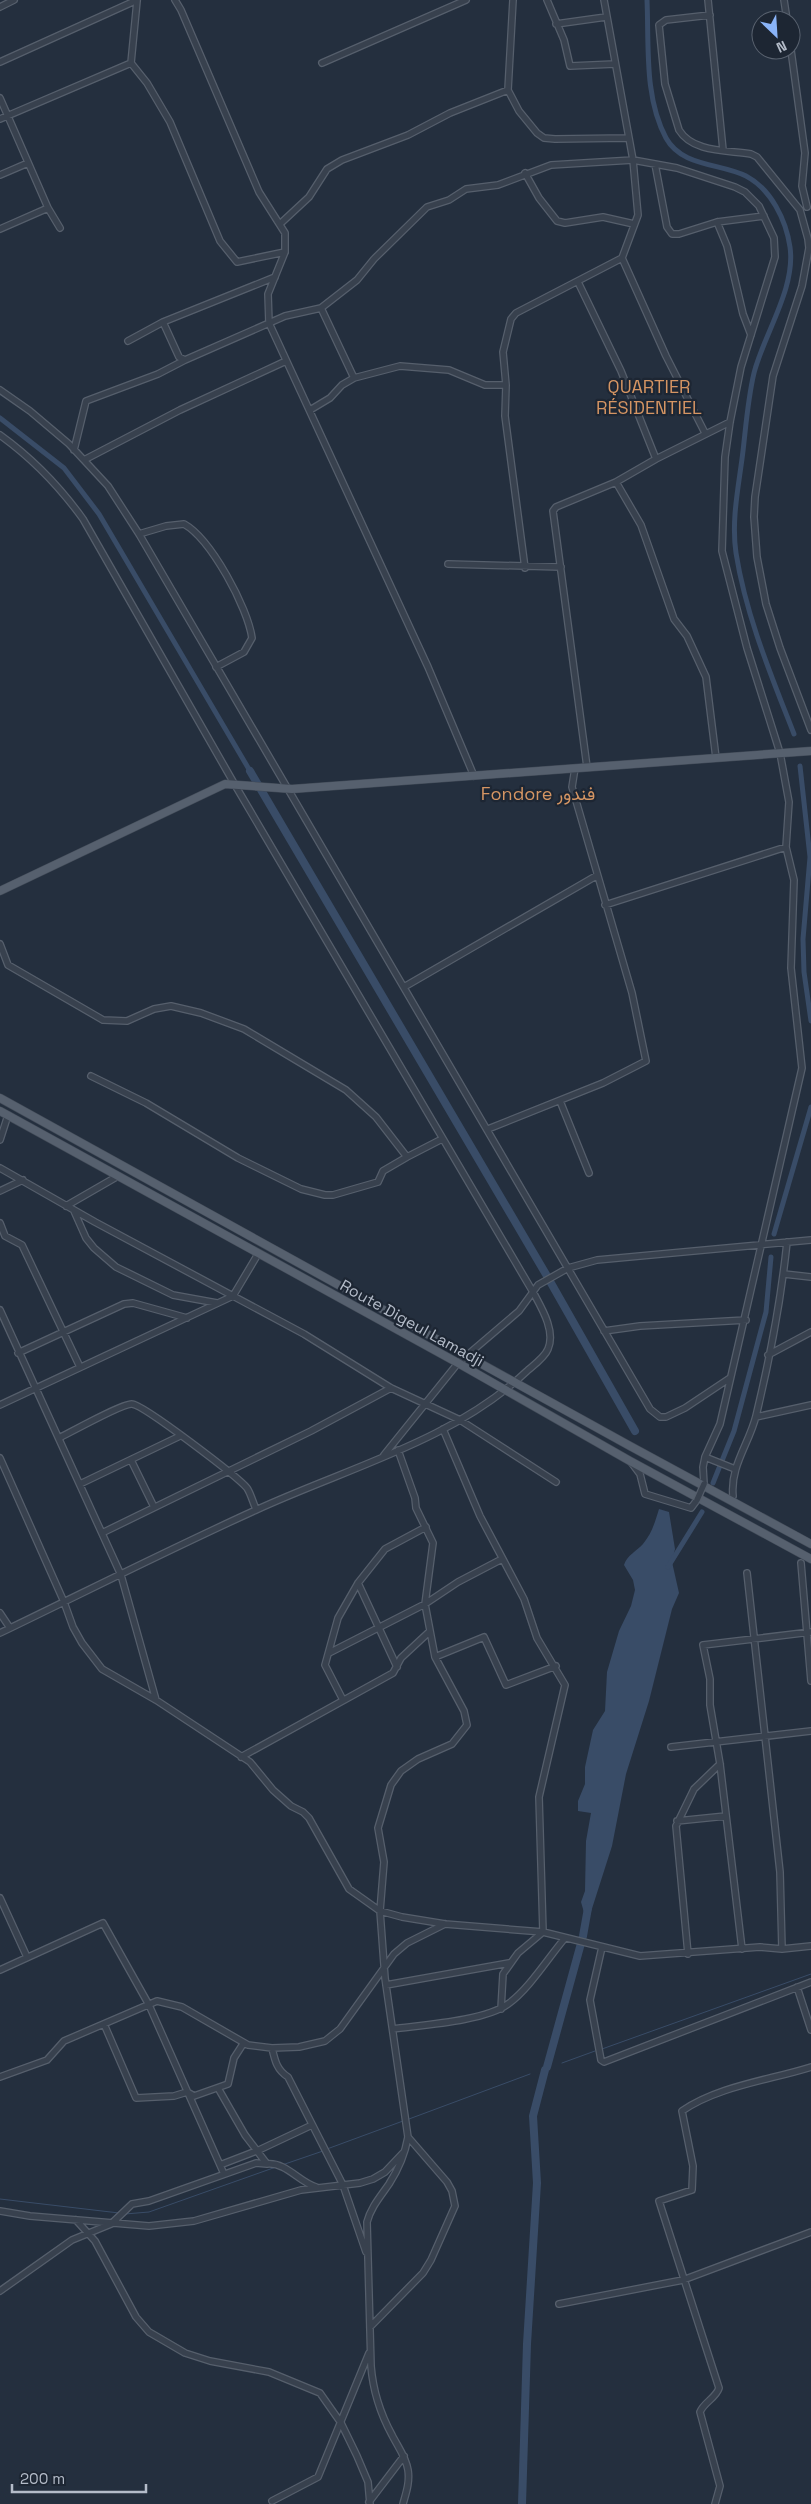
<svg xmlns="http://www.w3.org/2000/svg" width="811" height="2504" font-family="'Space Grotesk',Vazirmatn,sans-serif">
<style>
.water{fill:#394c67}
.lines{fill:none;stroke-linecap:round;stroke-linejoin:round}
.stream{stroke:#394c67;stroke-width:1}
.canal{stroke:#394c67;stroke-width:5}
.river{stroke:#394c67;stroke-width:8}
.minor-casing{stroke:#565f6c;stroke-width:8}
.major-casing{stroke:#414a57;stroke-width:9}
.minor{stroke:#38414e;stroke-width:5.5}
.major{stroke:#56606e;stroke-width:8}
.minor-bridge-casing{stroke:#565f6c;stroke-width:8;stroke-linecap:butt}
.minor-bridge{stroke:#38414e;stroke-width:5.5}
.labels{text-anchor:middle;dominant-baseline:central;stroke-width:4.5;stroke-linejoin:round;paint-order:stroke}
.street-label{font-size:16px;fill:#b4bcc9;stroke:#1d2633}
.neighbourhood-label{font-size:18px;fill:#d59563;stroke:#1d2633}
</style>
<rect width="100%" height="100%" fill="#242f3e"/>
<path class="water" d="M659,1509L669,1512L675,1549L672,1562L679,1593L672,1609L649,1701L626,1774L612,1846L589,1918L585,1916L581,1902L585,1891L586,1841L591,1813L578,1811V1801L585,1784V1767L593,1730L605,1711L607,1672L619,1631L631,1606L635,1590L633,1580L624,1565C627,1555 637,1551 643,1544C652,1533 655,1522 659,1509Z"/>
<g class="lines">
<path class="stream" d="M602,2049L811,1974
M562,2063L595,2051
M409,2119L530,2074
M327,2149L403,2121
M282,2165L323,2151
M0,2199L119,2213
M125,2214L149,2212L276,2167"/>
<path class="canal" d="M647,0C649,45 644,97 666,138C682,167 720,163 746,176C771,189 786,220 790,247C796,288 764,334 754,373C748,398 746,425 743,451C739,485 731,519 736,553C746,616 771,675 794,734
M0,418L64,468L99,514L250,771
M800,766L810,857L803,939L804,972L811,1021
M774,1234L811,1107
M713,1483L734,1431L766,1312L771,1257
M668,1567L702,1512"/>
<path class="river" d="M250,771L547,1276L635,1431
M547,2067L583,1936L588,1908
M522,2504L527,2344L537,2183L533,2116L545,2070"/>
<g class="minor-casing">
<path id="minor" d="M175,0L181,10L259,192L285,233V252L268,294L269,323L428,667L474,776
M513,0L508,90L519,111L537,133L544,138L555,139L628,138
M547,0L564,40L570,66L615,64
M708,0L723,150
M784,0L787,20
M137,1L131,63L147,83L170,122L220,241L237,262L285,252
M0,7L14,0
M710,15L666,20L659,25L665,84L679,130C693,153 728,150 751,154L757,157L800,210L808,239L809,248L802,286L773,376L755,497L754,517L757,557L766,604L780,648L811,730
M556,24L606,17
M791,50L805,153L802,186L807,207
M0,62L137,0
M322,63L466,0
M0,98L48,208L60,228
M0,119L131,63
M655,164L667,227L672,234H679L717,222L764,216
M525,173L539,198L557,221L565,223L603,217L634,224
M0,175L28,163
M717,222L727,246L743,314L751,335
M281,223L309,197L327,169L342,160L408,135L450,113L508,90
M0,229L48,208
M622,258L666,356L705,433
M578,282L621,371L656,459L616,482L556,507L553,511L587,767
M321,308L354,378
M163,322L179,357L185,360L285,316L321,308L357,280L374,259L427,207L449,200L466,189L498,185L551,165L633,160L677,168L735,187L745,192L759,206L774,238L775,257L741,367L730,422L725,457L722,551L747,648L780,753L789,802L786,847L794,880L791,968L802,1068L720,1424L705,1457L703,1467L704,1484
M128,341L163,322L275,277
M0,390L30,411L69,444L108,486L139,534L650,1409L660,1417H666L685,1408L730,1378
M310,410L330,398L342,385L354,378L400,366L449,370L485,385H506
M0,435C32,458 60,487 83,519L235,785L533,1292C541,1307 556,1331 548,1349C545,1357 534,1365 527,1371C453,1441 347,1468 256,1510C170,1549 85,1592 0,1633
M74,450L86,401L158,374L185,360
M656,459L730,422
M84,460L180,410L286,361
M616,482L641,525L674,619L687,636L706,677L716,758
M139,534L166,526L184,524C211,539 248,608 252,638L244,652L216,667
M448,564L561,567
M525,568L505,416L506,385L503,352L511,319L516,313L622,258L638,215L633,160L604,0
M605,905L786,847
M0,944L8,965L103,1020L127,1021L154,1009L171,1006L201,1013L244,1029L346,1090L376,1117L407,1157L442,1139
M404,987L596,876
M91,1076L146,1103L238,1158L301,1189L325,1195H333L378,1182L383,1171L407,1157
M560,1101L589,1173
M488,1129L603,1083L646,1061L632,993L572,787L575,768
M0,1140L8,1115
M0,1168L95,1222L304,1334L391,1388L460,1420L556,1482
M0,1191L23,1180
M66,1206L118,1176
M74,1211L86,1238L94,1248L116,1267L173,1295L217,1303
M0,1223L5,1236L22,1245L80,1367
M784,1274L811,1277
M0,1310L121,1575L156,1700
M604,1331L640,1326L746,1320
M18,1353L124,1304L133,1303L187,1318
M768,1355L811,1332
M0,1405L233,1296L258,1254
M756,1417L811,1405
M443,1429L480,1516L524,1599L537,1638L565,1685L539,1797L543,1932L518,1953L503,1974L501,2009
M59,1438C71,1432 123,1403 132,1404C144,1405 238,1477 247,1488C251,1494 253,1503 256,1509
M398,1450L415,1498L416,1508L433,1543L425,1604L435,1657L464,1711L467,1725L452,1744L418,1759L401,1771L391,1785L378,1828L384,1862L380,1911L385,1978L408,2137C405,2154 398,2170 389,2184C380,2197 371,2207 367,2222L371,2366C373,2391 380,2413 392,2435C398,2447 406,2457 408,2470C410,2482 406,2493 403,2504
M384,1455L458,1363L519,1311L538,1285L568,1268L597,1260L811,1240
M705,1457L735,1469
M0,1458L64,1602L73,1627L82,1643L102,1669L156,1700L250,1762L273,1790L291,1806L303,1812L309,1818L349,1889L380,1911L402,1917L445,1924L543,1932L640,1956L760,1947L782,1949L811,1946
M131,1460L154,1507
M631,1462L640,1474L645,1494L691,1508L697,1500
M80,1484L180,1436
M733,1496C730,1466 749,1444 756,1416C770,1358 781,1300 787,1242
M102,1533L311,1431L391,1388
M801,1563L811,1681
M747,1573L780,1872L782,1949
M358,1583L397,1667
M0,1613L10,1628
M329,1653L425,1604L458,1582L502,1559
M435,1657L484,1637L506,1685L556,1666
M343,1700L325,1665L338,1618L358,1583L385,1549L426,1527
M671,1747L811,1731
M241,1757L393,1673L401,1658L429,1632
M677,1821L726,1816
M0,1898L27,1957
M602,1947L590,2000L601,2060L604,2062L811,1982
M742,1949L720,1764L710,1705V1679L703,1645L811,1632
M688,1954L676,1826L694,1789L720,1764
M0,1970L103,1923L149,2005L224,2174
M386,1985L509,1963
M797,1987L811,2030
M104,2024L136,2098L174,2096L187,2092
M393,2029C422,2025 485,2021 508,2004C529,1989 548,1958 565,1938
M272,2048C275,2061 277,2070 288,2077L343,2185L366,2252
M0,2077L47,2060L64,2041L157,2001L182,2007L248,2045L272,2048L299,2047L325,2041L340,2029L394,1954L407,1943L445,1924
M218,2088L245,2135L267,2164C286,2162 299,2182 316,2187
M189,2093L194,2096L228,2084L234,2058L243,2044
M220,2165L259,2150L312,2125
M0,2211L30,2216L149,2226L194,2221L301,2190L360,2183L373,2179L385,2172L403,2153
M76,2220L95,2241L136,2317L149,2332L185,2353L210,2361L269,2372L320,2393L341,2423L357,2456L368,2482L370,2504
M0,2291L72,2240L111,2224L132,2204L149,2201L256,2163L267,2164
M559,2304L683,2280L811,2232
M370,2327L423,2273L431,2260L455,2206L452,2191L447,2182L408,2137
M272,2501L318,2477L369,2353
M369,2502L404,2456
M715,2504L720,2486L700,2412C704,2402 716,2398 719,2388L659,2201L692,2190L693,2166L682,2111C718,2086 770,2080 811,2067"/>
</g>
<g class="major-casing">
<path id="major" d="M0,891L225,784L292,789L811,751
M0,1098L630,1446L811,1544
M0,1111L458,1363L630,1461L811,1559"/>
</g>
<use href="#minor" class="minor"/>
<use href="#major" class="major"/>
<g class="minor-bridge-casing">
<path id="minor-bridge" d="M697,1500L704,1484"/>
</g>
<use href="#minor-bridge" class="minor-bridge"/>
</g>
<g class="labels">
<g class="street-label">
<text transform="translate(412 1323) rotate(29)">Route Digeul Lamadji</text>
</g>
<g class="neighbourhood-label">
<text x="649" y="386">QUARTIER<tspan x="649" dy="21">RÉSIDENTIEL</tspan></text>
<text x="538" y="793">Fondore فندور</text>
</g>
</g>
<g transform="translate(776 35) rotate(155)"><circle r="24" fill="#1d2633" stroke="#59626f"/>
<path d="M0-4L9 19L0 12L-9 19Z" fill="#8ab4f8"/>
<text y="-8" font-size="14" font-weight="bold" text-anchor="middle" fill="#b4bcc9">N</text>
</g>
<path d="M12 2484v8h134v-8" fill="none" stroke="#b4bcc9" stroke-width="2.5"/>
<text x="20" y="2484" font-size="15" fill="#b4bcc9" stroke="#1d2633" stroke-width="4" paint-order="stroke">200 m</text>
</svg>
